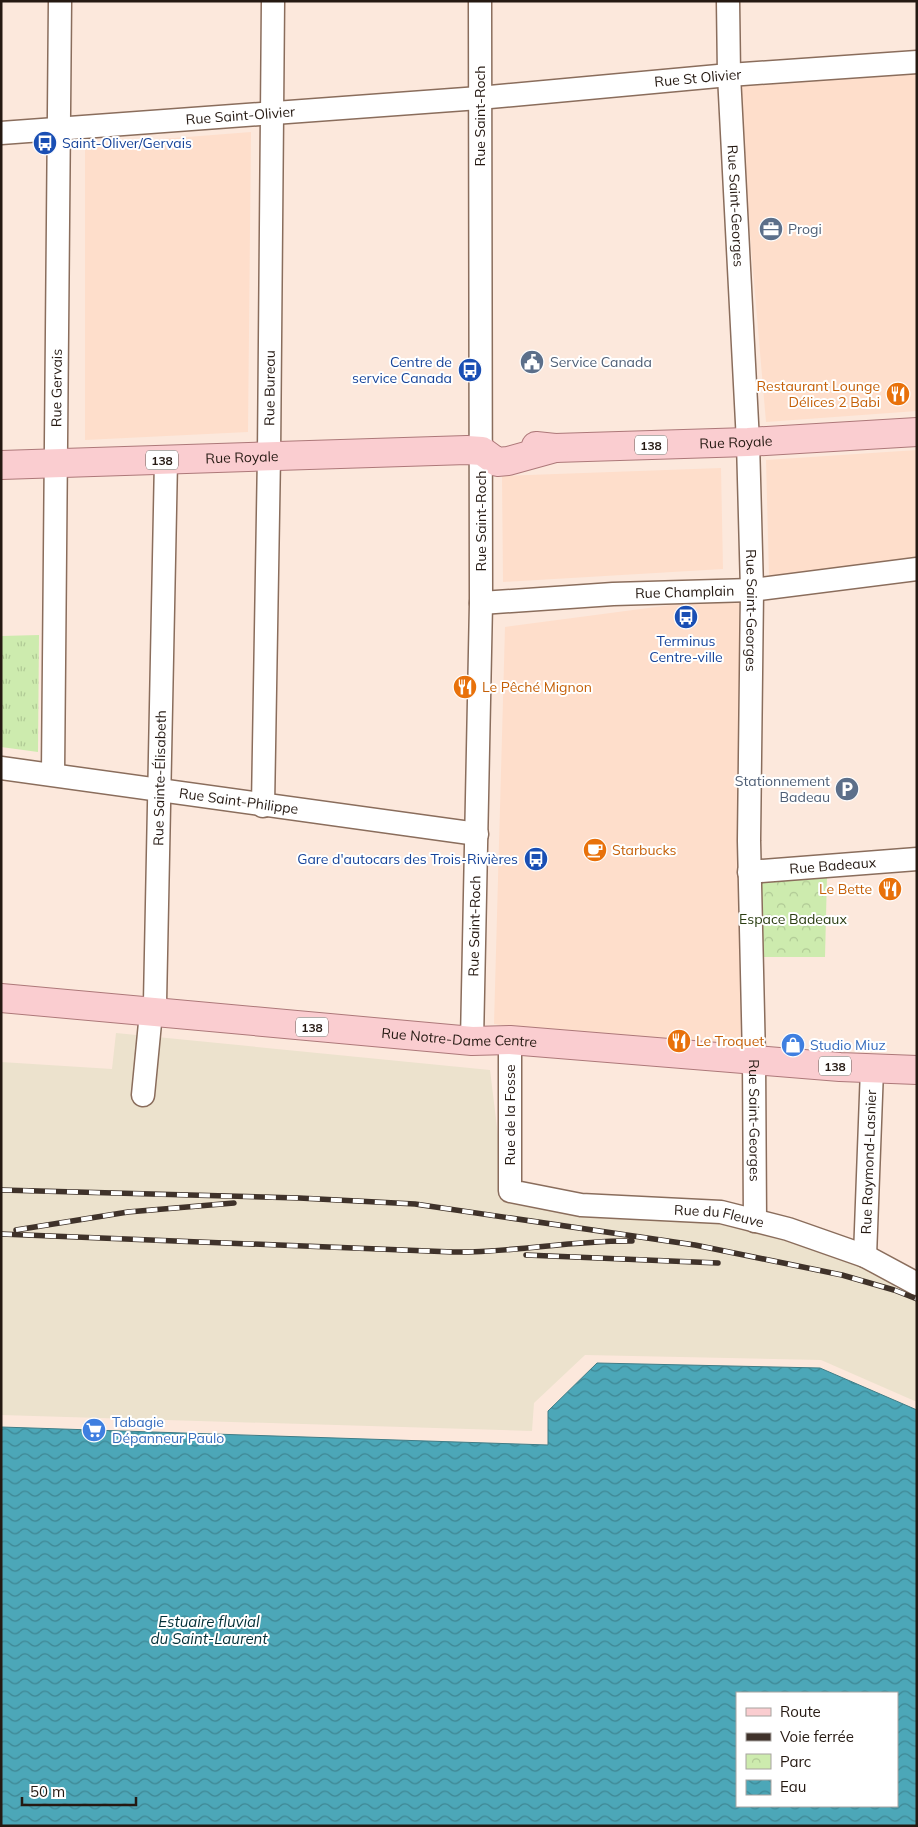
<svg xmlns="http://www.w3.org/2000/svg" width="918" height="1827" font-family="Mulish,sans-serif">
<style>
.built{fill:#fedecb}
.industrial{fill:#ece2cd}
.grass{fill:url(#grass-tufts)}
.park{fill:url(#park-crowns)}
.water{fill:url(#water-waves);stroke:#407c86;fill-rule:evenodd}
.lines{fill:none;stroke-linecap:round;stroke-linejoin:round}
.minor-casing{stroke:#8a6d5c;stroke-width:25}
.major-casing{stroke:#ad7879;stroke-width:30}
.minor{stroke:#fff;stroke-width:22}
.major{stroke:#facdd0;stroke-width:28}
.rail-casing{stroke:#3f322a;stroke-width:5.5}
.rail{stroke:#fff;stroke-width:4;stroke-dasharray:11;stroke-linecap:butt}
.labels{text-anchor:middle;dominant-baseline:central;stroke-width:4;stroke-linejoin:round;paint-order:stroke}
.shield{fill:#fff;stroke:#665e59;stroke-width:1}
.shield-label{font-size:12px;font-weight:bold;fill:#251912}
.street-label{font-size:14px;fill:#251912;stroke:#fff}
.transit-label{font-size:14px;fill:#164399;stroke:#fff;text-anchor:end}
.service-label{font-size:14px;fill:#4e5e75;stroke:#fff;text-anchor:start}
.food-label{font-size:14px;fill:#c56008;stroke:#fff;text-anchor:start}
.park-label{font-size:14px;fill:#2a3d11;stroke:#fff}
.shop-label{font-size:14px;fill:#366cbe;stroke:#fff;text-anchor:start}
.water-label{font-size:15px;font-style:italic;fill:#022f37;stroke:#fff}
</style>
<defs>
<pattern id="grass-tufts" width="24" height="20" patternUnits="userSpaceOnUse" patternTransform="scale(1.25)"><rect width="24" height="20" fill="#cdebae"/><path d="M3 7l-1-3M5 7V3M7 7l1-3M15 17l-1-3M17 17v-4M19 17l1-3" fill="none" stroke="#b0c995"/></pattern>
<pattern id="park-crowns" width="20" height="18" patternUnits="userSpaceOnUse" patternTransform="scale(1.25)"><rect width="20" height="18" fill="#cdebae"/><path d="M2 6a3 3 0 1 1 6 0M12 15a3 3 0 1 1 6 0" fill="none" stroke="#b0c995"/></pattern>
<pattern id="water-waves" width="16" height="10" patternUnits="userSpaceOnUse" patternTransform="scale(1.25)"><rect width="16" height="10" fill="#4ca7b8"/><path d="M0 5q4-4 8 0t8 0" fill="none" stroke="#3f8794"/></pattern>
</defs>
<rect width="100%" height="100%" fill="#fce8dc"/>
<path class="built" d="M917,70V411L766,422L737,84Z
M251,132L248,432L85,440V145Z
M917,450V561L769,576L766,460Z
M721,468L723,569L503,582L502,476Z
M739,596L749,1068L494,1024L505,627Z"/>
<path class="industrial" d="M116,1033L490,1070L506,1201L716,1218L860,1262L917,1288V1402L821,1360L585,1355L534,1403L532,1431L1,1415V1062L112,1069Z"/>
<path class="grass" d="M39,635L38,752L1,747V636Z"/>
<path class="park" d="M827,876L825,957H758L761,881Z"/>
<path class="water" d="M597,1363L820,1368L917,1410V1826H1V1427L548,1445V1411ZM737,1693H897V1806H737Z"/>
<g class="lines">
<g class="minor-casing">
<g id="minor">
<path id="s1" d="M728,1L729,75L748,442L752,590L749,841L754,1059L755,1221"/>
<path id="s2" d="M1,133L479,98L729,75L917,62"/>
<path id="s3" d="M481,603L613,594L752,590L917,569"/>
<path id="s4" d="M1,768L477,834"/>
<path id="s5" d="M53,774L60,1"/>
<path id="s6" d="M263,806L269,455L273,1"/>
<path id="s7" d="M749,872L917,859"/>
<path id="s8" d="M510,1040V1191L581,1205L721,1212L788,1229L865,1256L917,1284"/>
<path id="s9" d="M472,1041L481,603L480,1"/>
<path id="s10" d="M143,1095L150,1023L155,1003L166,460"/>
<path id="s11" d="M865,1256L872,1069"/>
</g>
</g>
<g class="major-casing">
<g id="major">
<path id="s12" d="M536,446L555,448L748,442L917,432"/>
<path id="s13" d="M1,465L467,450L482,451L497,462L508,461L555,448"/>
<path id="s14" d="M1,998L472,1041L510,1040L840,1067L917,1070"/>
</g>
</g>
<use href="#minor" class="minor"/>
<use href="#major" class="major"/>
<g class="rail-casing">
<path id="rail" d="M1,1190L299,1198L415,1204L695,1245L842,1275L894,1290L917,1299
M16,1230L128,1212L234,1203
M1,1234L453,1252C513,1253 572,1240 632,1241
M526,1255L718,1263"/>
</g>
<use href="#rail" class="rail"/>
</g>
<defs>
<g id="bus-disc" transform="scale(1.25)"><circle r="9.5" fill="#1a4fb4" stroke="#fff"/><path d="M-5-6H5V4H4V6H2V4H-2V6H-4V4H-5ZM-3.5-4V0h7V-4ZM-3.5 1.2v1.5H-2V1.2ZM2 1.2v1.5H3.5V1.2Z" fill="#fff"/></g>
<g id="office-disc" transform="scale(1.25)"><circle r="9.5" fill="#5c6f8a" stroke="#fff"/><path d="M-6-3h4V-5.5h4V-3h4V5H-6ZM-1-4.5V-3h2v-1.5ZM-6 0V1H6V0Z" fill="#fff"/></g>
<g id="civic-disc" transform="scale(1.25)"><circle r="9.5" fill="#5c6f8a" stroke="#fff"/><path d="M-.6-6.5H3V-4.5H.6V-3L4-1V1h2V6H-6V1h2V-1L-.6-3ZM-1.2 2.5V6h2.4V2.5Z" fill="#fff"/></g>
<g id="restaurant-disc" transform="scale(1.25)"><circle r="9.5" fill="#e8710a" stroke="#fff"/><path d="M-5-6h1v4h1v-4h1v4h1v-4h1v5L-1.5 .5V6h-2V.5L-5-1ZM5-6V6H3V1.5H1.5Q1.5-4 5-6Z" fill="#fff"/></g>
<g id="parking-disc" transform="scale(1.25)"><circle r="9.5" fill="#5c6f8a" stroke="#fff"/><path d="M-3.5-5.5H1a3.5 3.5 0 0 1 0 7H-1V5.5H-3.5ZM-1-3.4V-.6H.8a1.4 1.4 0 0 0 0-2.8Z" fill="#fff"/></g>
<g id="cafe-disc" transform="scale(1.25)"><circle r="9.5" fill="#e8710a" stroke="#fff"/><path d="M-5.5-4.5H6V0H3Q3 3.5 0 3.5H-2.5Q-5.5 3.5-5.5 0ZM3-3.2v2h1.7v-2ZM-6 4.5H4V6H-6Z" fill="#fff"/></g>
<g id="shop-disc" transform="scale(1.25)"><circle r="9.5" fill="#3f7fe0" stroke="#fff"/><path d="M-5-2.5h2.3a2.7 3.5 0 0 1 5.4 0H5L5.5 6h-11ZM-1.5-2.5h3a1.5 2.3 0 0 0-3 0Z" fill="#fff"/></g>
<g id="supermarket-disc" transform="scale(1.25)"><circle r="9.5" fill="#3f7fe0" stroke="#fff"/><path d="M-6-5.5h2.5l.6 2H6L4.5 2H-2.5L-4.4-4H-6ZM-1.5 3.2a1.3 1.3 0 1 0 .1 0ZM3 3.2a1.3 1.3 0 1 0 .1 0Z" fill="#fff"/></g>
</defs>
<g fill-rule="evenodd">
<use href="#bus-disc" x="45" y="143"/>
<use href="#office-disc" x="771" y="229"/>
<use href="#civic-disc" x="532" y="362"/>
<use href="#bus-disc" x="470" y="370"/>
<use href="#restaurant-disc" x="898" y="394"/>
<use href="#bus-disc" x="686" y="617"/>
<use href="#restaurant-disc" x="465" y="687"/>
<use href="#parking-disc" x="847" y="789"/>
<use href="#cafe-disc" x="595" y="850"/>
<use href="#bus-disc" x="536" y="859"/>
<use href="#restaurant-disc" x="890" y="889"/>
<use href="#restaurant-disc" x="679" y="1041"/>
<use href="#shop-disc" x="793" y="1045"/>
<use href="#supermarket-disc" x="94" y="1430"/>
</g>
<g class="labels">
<g class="shield">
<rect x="635" y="435.5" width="32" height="19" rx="4"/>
<rect x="146" y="450.5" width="32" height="19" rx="4"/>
<rect x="296" y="1017.5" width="32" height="19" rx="4"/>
<rect x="819" y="1056.5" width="32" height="19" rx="4"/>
</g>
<g class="shield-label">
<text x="651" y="445">138</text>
<text x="162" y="460">138</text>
<text x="312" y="1027">138</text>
<text x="835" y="1066">138</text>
</g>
<g class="street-label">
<text stroke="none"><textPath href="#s2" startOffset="699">Rue St Olivier</textPath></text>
<text stroke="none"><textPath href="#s2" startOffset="240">Rue Saint-Olivier</textPath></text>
<text transform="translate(480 116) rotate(-90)">Rue Saint-Roch</text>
<text stroke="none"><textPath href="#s1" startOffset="205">Rue Saint-Georges</textPath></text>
<text stroke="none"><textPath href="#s5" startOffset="386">Rue Gervais</textPath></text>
<text stroke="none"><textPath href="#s6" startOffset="418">Rue Bureau</textPath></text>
<text stroke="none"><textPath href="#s12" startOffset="200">Rue Royale</textPath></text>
<text stroke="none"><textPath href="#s13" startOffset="241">Rue Royale</textPath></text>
<text transform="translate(481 521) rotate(-90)">Rue Saint-Roch</text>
<text stroke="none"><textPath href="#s3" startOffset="204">Rue Champlain</textPath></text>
<text stroke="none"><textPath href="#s1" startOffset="610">Rue Saint-Georges</textPath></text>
<text stroke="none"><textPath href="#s10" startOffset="318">Rue Sainte-Élisabeth</textPath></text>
<text stroke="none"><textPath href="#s4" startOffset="240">Rue Saint-Philippe</textPath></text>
<text stroke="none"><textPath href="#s7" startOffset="84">Rue Badeaux</textPath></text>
<text stroke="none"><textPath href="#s9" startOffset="115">Rue Saint-Roch</textPath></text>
<text stroke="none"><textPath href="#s14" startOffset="460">Rue Notre-Dame Centre</textPath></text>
<text transform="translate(510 1115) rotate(-90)">Rue de la Fosse</text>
<text stroke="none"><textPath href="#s1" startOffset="1120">Rue Saint-Georges</textPath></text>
<text stroke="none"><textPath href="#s11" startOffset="94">Rue Raymond-Lasnier</textPath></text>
<text stroke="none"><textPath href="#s8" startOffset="362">Rue du Fleuve</textPath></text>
</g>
<g class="transit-label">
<text x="62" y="143" text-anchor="start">Saint-Oliver/Gervais</text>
<text x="452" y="362">Centre de<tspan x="452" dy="16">service Canada</tspan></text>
<text x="686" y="641" text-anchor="middle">Terminus<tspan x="686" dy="16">Centre-ville</tspan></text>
<text x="518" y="859">Gare d'autocars des Trois-Rivières</text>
</g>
<g class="service-label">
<text x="788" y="229">Progi</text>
<text x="550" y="362">Service Canada</text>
<text x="830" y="781" text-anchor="end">Stationnement<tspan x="830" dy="16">Badeau</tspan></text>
</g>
<g class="food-label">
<text x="880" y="386" text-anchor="end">Restaurant Lounge<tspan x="880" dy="16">Délices 2 Babi</tspan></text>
<text x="482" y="687">Le Pêché Mignon</text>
<text x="612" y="850">Starbucks</text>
<text x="872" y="889" text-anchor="end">Le Bette</text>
<text x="696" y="1041">Le Troquet</text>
</g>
<g class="park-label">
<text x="793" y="919">Espace Badeaux</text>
</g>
<g class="shop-label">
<text x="810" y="1045">Studio Miuz</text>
<text x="112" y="1422">Tabagie<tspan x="112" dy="16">Dépanneur Paulo</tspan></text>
</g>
<g class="water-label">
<text x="209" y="1621">Estuaire fluvial<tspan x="209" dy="17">du Saint-Laurent</tspan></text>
</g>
</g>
<rect width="918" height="1827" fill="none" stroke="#251912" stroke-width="5"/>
<rect x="736" y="1692" width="162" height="115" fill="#ffffff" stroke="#a8a3a0"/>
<rect x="746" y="1708" width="25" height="8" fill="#facdd0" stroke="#a8a3a0"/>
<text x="780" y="1717" font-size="15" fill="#251912">Route</text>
<rect x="746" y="1733" width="25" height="8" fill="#3f322a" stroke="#a8a3a0"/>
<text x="780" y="1742" font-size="15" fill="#251912">Voie ferrée</text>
<rect x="746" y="1754" width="25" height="15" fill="url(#park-crowns)" stroke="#a8a3a0"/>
<text x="780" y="1767" font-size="15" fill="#251912">Parc</text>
<rect x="746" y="1780" width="25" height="15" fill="url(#water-waves)" stroke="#a8a3a0"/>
<text x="780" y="1792" font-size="15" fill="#251912">Eau</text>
<path d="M22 1797v8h114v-8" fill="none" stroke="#251912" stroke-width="2.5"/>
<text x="30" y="1797" font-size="15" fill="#251912" stroke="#ffffff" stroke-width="4" paint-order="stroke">50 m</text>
</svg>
